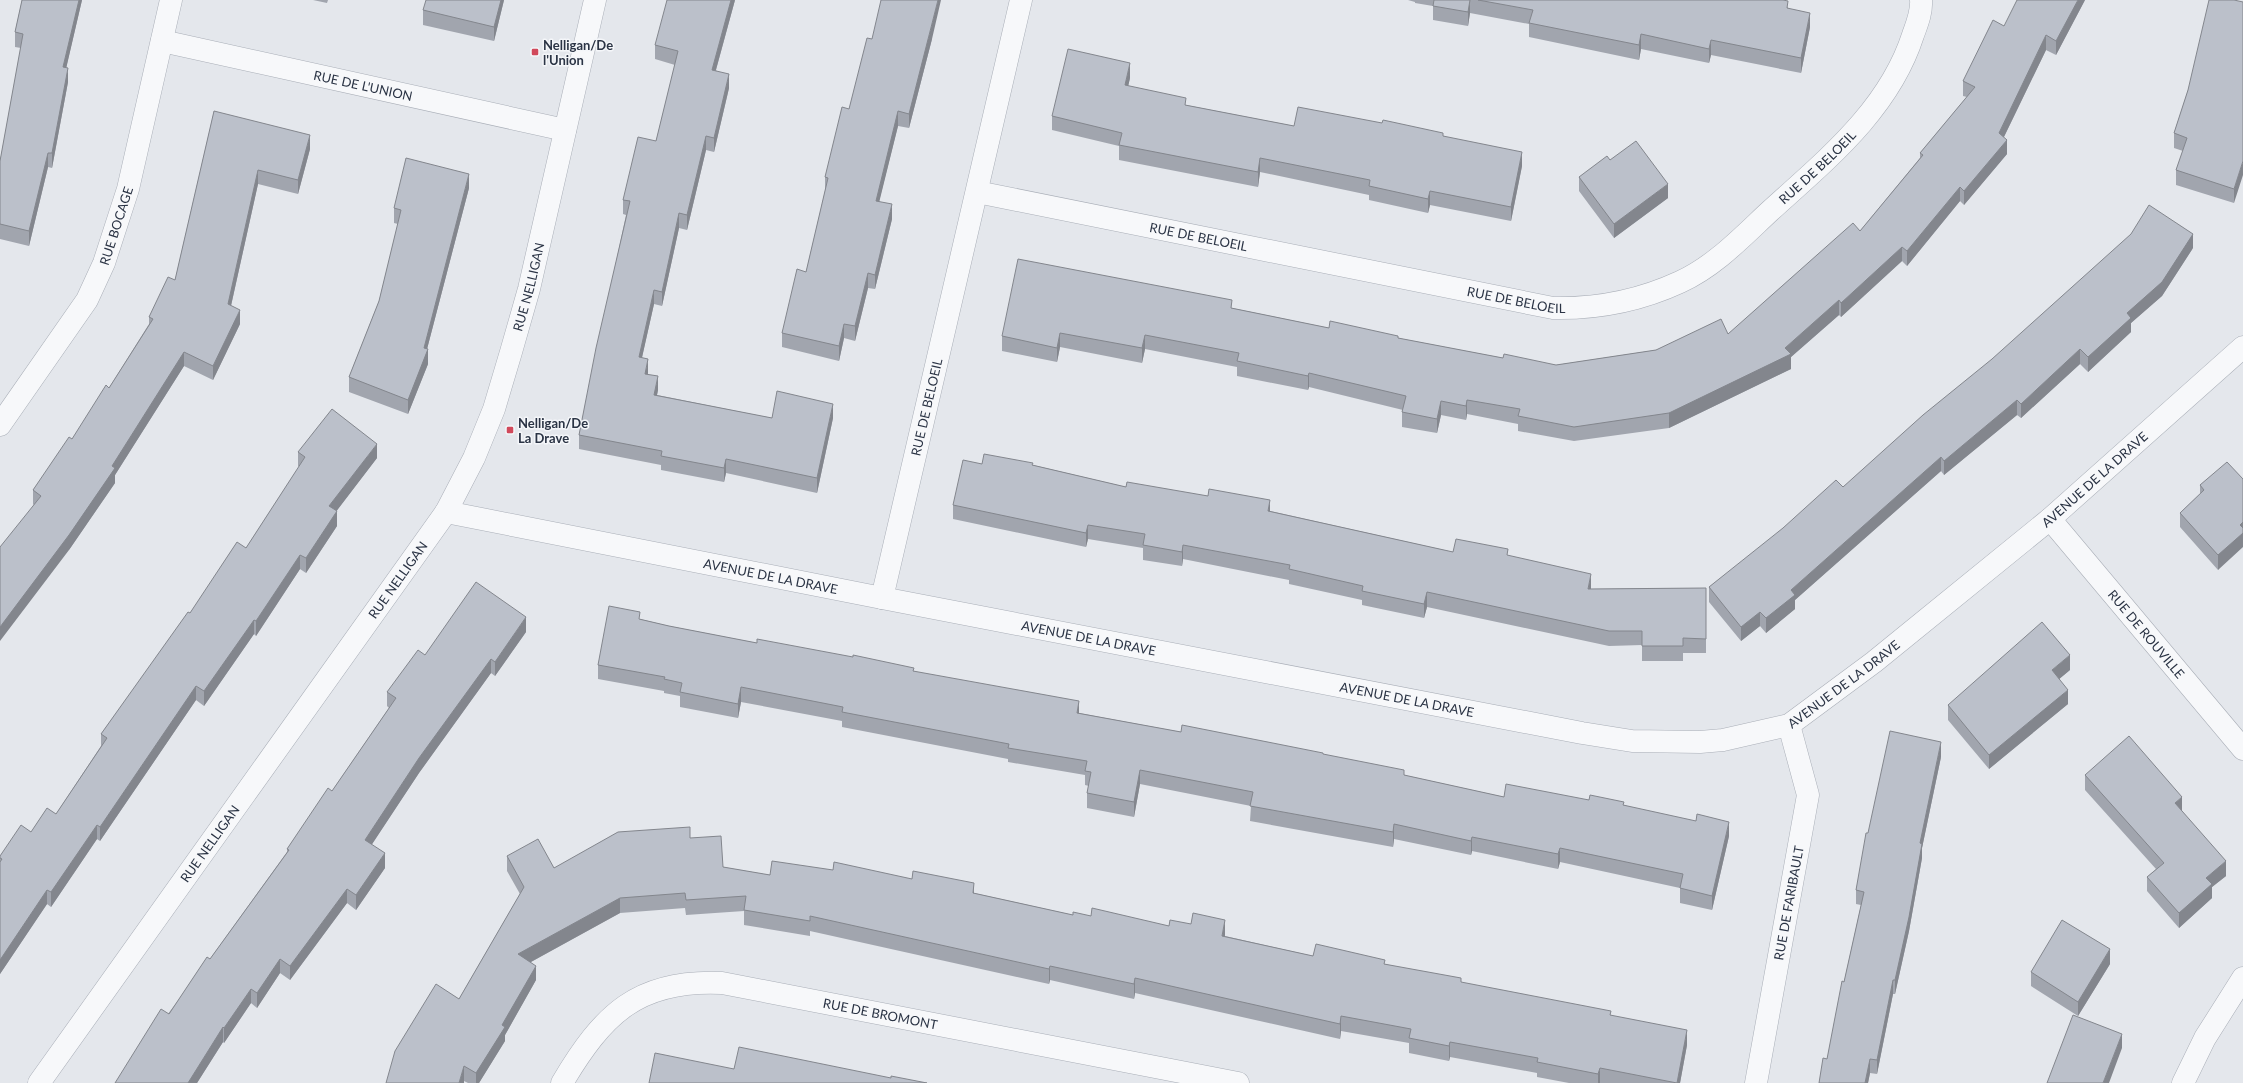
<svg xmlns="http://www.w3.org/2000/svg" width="2243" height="1083" font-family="Lato,sans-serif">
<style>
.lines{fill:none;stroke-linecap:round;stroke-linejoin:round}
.minor-casing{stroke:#a9aeb7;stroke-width:23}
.tertiary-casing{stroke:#a9aeb7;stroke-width:23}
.minor{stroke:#f7f8fa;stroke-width:22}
.tertiary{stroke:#f7f8fa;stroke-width:22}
.wall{fill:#a1a5ae}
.shaded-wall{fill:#83868d}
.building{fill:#bbc0ca;stroke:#83868d}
.poi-dot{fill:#d1495b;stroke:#f4f6f9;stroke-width:1.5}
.labels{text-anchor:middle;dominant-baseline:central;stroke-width:3;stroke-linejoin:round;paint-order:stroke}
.poi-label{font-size:13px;font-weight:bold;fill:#2b3445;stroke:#f4f6f9;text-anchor:start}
.street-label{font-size:13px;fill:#2b3445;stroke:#f4f6f9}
</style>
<rect width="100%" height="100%" fill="#e4e7ec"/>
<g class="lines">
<g class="minor-casing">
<g id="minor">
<path id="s1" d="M162,41L565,130"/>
<path id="s2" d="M977,192L1553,308C1598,309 1639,301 1680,282C1715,266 1742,237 1770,211C1826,160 1889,110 1913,35C1917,24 1922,12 1921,0"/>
<path id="s3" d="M0,425L87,300L104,263L128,189L171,0"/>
<path id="s4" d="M446,512L882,598L1582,733L1632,741L1700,742L1723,740L1789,725L1874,662L2050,519L2243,347"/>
<path id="s5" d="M2050,519L2243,749"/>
<path id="s6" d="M882,598L1021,0"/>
<path id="s7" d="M562,1083C603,1014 638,979 722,983L1238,1083"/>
<path id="s8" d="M1756,1083L1808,795L1789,725"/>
<path d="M2183,1083L2205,1038L2243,978"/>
</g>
</g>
<g class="tertiary-casing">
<g id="tertiary">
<path id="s9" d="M39,1083L446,512L474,458L494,409L511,352L529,289L595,0"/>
</g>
</g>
<use href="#minor" class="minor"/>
<use href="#tertiary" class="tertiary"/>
</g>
<path class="wall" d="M22,0H82L66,68L68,82L52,168L48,167L29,246L0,239V161L21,48L15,47V32Z
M313,0H328L327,3Z
M504,0L494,41L423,25V10Z
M735,0L716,70L729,88L714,152L706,150L687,230L679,228L662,306L654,304L642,357L648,374L658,390L657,395L772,418H833L817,493L726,473L724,482L661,470V465L579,449V435L626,215L623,214V200L656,141L675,65L655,59V45Z
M1408,0H1783L1788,8L1810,27L1801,73L1711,55L1709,63L1641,49L1639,60L1529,37V24L1470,13L1468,26L1433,20V6L1415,3V2Z
M2085,0L2056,55L2046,50L2004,137L2007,154L1964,205L1960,201L1907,266L1902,261L1841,317L1839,315L1791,357V369L1669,428L1574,441L1518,431V424L1467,414L1466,420L1441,415L1437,433L1402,427V412L1403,410L1309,387L1308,390L1237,376V367L1145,349L1142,363L1060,347L1057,362L1002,351V336L1232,308L1329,328L1398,338L1503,358L1556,365L1656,350L1728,334L1860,231L1920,158V153L1967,97L1963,96V81L2004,26Z
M2234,0V203L2176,185V170L2183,151L2174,148V133L2188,90Z
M872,39H932L909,128L898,126L879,201L892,219L875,289L868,288L855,341L844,338L839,361L782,347V333L806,272L825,191V177L849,109Z
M1130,78L1128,86L1186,105L1294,126L1443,136L1522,166L1511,221L1430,205L1428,213L1369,200V195L1260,172L1258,187L1119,160V146L1052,130V116Z
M214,111L310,149L298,194L258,184L231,306L240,324L213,380L184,366L115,475V483L69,550L33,504V490L72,439L109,388L149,324V317L175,280Z
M1610,160L1668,198L1614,238L1579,191V177Z
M469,188L427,349L428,364L408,414L349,392V377L379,301L398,224L394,223V208Z
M2193,248L2162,296L2131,323V332L2088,372L2080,364L2021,418L2017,415L1944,475L1941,471L1795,600V609L1766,633L1760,626L1741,641L1709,602V587L1843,487Z
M298,452L377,458L336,511L337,526L306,573L300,569L256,636L254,634L204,706L196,700L100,841L97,839L51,907L47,904L0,974V856L56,814L101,746V734L190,613L246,548L299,467L298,466Z
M982,464L1033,465L1126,487L1270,511L1453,552L1508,556L1591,589L1706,588V653H1683V661H1642V645L1609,646L1427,607L1424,618L1362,605V600L1289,584V580L1183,559L1182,566L1143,560V548L1088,539L1086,547L953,519V505Z
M2243,479L2218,570L2180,527V513L2200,494V485Z
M640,619L669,626L757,643L914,671L1079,713L1181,732L1323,755L1404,775L1504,797L1589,800L1624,805L1729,836L1712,910L1680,903V888L1560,862L1558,869L1472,851L1471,855L1394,839L1393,847L1250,821L1251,806L1140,784L1134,817L1087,808V793L1089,786L1085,785V775L1008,762V759L842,727V721L741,702L738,718L680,707V696L664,693V691L598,679V665Z
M526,632L495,676L491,673L419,773L371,845L385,868L356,910L347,903L290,980L280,973L257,1008L251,1003L224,1043L223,1042L197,1083H115L210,959L287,852V849L332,791L389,708L387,706V692L425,655Z
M2070,670L2059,679L2068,704L1989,769L1948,720V705Z
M1941,757L1922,848V858L1909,931L1895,994H1893L1877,1074L1870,1073L1868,1083H1819L1827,1059L1861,905L1856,904V890L1868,833Z
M2085,775L2182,811L2226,876L2212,887V898L2179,928L2147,891V877L2156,869L2085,790Z
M690,838L723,867L770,875L974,893L1073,915L1091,916L1169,926L1225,935V936L1313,956L1385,964L1461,983L1611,1015L1687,1045L1680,1083H1569L1537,1077V1073L1450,1057L1449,1061L1409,1053V1043L1341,1031L1340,1039L1135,993L1134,999L1050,980L1049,984L810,931V936L744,925V911L686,915L685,908L620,913L531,962L536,980L505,1035V1041L479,1083H468L464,1081L459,999L520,894L507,871V856L554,868Z
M2110,964L2078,1016L2031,986V972Z"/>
<path class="shaded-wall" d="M79,0H82L63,82V67Z
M501,0H504L494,41V27Z
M731,0H735L712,84V70Z
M938,0H941L932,39L909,128V114Z
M1470,0V13L1468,26V12Z
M2078,0H2085L2056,55V41Z
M1810,13V27L1801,73V58Z
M1641,34V49L1639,60V45Z
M2046,35V50L1999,147V133Z
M1711,40V55L1709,63V49Z
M1130,63V78L1125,100V85Z
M68,68V82L52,168V153Z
M729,74V88L714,152V138Z
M898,111V126L876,215V201Z
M310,135V149L298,194V180Z
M706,136V150L687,230V215Z
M2007,140V154L1964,205V191Z
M1522,152V166L1511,221V207Z
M48,153V167L29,246V231Z
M1260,158V172L1258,187V172Z
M2243,161V175L2234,203V189Z
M258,170V184L228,319V304Z
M469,174V188L426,353L428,349V364L408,414V400L424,348Z
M1668,184V198L1614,238V224Z
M1960,187V201L1907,266V251Z
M1430,191V205L1428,213V199Z
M892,204V219L875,289V275Z
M679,213V228L662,306V292Z
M2193,234V248L2162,296L2131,323V332L2088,372V357L2127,313Z
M1902,247V261L1841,317V303Z
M868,273V288L855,341V326Z
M654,290V304L639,371V357Z
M1839,300V315L1791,357V369L1669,428V413L1785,348Z
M240,310V324L213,380V366Z
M844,324V338L839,361V346Z
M1060,333V347L1057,362V348Z
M1145,335V349L1142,363V348Z
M2080,349V364L2021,418V404Z
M184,352V366L115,475V483L69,550L0,641V627L112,466Z
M648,359V373L645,388V374Z
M1309,373V387L1308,390V376Z
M658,376V390L654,409V395Z
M1467,400V414L1466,420V406Z
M2017,400V415L1944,475V461Z
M1441,401V415L1437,433V419Z
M833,404V418L817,493V478Z
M377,444V458L329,521V506Z
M1941,457V471L1795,600V609L1766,633V618L1791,590Z
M726,459V473L724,482V468Z
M1270,500V515L1268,511Z
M337,511V526L306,573V558Z
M2243,522V547L2218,570V555L2240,525Z
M1088,525V539L1086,547V533Z
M1183,545V559L1182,566V552Z
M300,555V569L256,636V621Z
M1591,574V589H1588Z
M1427,592V607L1424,618V604Z
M1760,612V626L1741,641V627Z
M526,617V632L495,676V662Z
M254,620V634L204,706V691Z
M2070,655V670L2052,685V670Z
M491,659V673L419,773L365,855V840L419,758Z
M196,686V700L100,841V827Z
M741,687V702L738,718V704Z
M2068,690V704L1989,769V755Z
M1079,701V715L1077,713Z
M1941,742V757L1922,848V858L1909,931L1895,994V980L1920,843Z
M1140,770V784L1134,817V802Z
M2182,797V811L2175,818V803Z
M1729,822V836L1712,910V896Z
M1394,824V839L1393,847V832Z
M97,825V839L51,907V892Z
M1472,837V851L1471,855V841Z
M1560,848V862L1558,869V854Z
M385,853V868L356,910V895Z
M2226,861V876L2212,887V898L2179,928V913L2206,878Z
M974,883V898L973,893Z
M347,889V903L290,980V966Z
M47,890V904L0,974V960Z
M620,898V913L518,969V954Z
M1225,920V935L1222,950V936Z
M2110,949V964L2078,1016V1002Z
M280,959V973L257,1008V993Z
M536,966V980L505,1035V1041L479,1083H476V1073L502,1025Z
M1050,966V980L1049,984V969Z
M1135,978V993L1134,999V984Z
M1893,980V994L1877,1074V1060Z
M251,989V1003L224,1043V1028Z
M1341,1016V1031L1340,1039V1024Z
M223,1027V1042L197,1083H188Z
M1687,1030V1045L1680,1083H1677Z
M2122,1034V1048L2109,1083H2103Z
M1450,1042V1057L1449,1061V1046Z
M1870,1059V1073L1868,1083H1865Z
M464,1066V1083H459Z
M1600,1068V1083H1598V1074Z"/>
<path class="building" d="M22,0H79L63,67L68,68L52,153H48L29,231L0,224V161L23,34L15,32Z
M426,0H501L494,27L423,10Z
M667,0H731L712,70L729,74L714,138L706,136L687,215L679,213L662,292L654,290L639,357L648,359L645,374L658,376L654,395L772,418L777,391L833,404L817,478L726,459L724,468L661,456L662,451L579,435L596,348L630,201L623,200L638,137L656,141L678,51L655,45Z
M881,0H938L909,114L898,111L876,201L892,204L875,275L868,273L855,326L844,324L839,346L782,333L797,269L806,272L828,178L825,177L842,107L849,109L867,38L872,39Z
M1434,0H1470L1468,12L1433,6Z
M1478,0H1783L1788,1L1787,8L1810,13L1801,58L1711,40L1709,49L1641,34L1639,45L1529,23L1533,10Z
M2017,0H2078L2056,41L2046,35L1999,133L2007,140L1964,191L1960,187L1907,251L1902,247L1841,303L1839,300L1785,348L1791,354L1669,413L1574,427L1518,416L1520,409L1467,400L1466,406L1441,401L1437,419L1402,412L1406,396L1309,373L1308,376L1237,361L1239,353L1145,335L1142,348L1060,333L1057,348L1002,336L1018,259L1232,300L1231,308L1329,328L1330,321L1398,336V338L1503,358L1504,354L1556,365L1656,350L1721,319L1728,334L1853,223L1860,231L1923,155L1920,153L1975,87L1963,81L1993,20L2004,26Z
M2209,0H2234L2243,2V161L2234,189L2176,170L2187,138L2174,133L2188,90Z
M1068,49L1130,63L1125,85L1186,98L1185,105L1294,126L1298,107L1382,123L1383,120L1443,133V136L1522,152L1511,207L1430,191L1428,199L1369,186L1370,180L1260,158L1258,172L1119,145L1122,133L1052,116Z
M214,111L310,135L298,180L258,170L228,304L240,310L213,366L184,352L112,466L115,468L69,535L0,627V547L41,496L33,490L69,437L72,439L106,385L109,388L153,319L149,317L168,277L175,280Z
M1636,141L1668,184L1614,224L1579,177L1607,156L1610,160Z
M406,158L469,174L424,348L428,349L408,400L349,377L379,301L401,210L394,208Z
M2149,205L2193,234L2162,282L2127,313L2131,318L2088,357L2080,349L2021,404L2017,400L1944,461L1941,457L1791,590L1795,595L1766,618L1760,612L1741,627L1709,587L1783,528L1836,480L1843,487L1923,415L1992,359L2131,234Z
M332,409L377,444L329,506L337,511L306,558L300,555L256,621L254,620L204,691L196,686L100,827L97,825L51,892L47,890L0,960V862L2,859L0,858V856L21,825L31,832L47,808L56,814L107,738L101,734L188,612L190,613L237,542L246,548L305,457L298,452Z
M984,454L1033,463L1032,465L1126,487L1127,482L1208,496L1209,489L1270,500L1268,511L1453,552L1456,539L1508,549L1507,555L1591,574L1588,589L1706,588V639L1683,638V646H1642V631H1609L1427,592L1424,604L1362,591L1363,586L1289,569L1290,565L1183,545L1182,552L1143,545L1145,534L1088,525L1086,533L953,505L963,460L982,464Z
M2227,462L2243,479V522L2240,525L2243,528V533L2218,555L2180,513L2204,490L2200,485Z
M476,582L526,617L495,662L491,659L419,758L365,840L385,853L356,895L347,889L290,966L280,959L257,993L251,989L224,1028L223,1027L188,1083H115L161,1009L169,1014L207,957L210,959L289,850L287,849L328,788L332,791L396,698L387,692L418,650L425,655Z
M609,606L640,612L639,619L669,626L757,643V639L853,657V655L914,668L913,671L1079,701L1077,713L1181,732L1182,725L1323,753V754L1404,770V775L1504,797L1506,784L1589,800L1590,795L1624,802L1623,805L1696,821L1697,814L1729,822L1712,896L1680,888L1683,874L1560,848L1558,854L1472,837L1471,841L1394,824L1393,832L1250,806L1253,792L1140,770L1134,802L1087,793L1091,772L1085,771L1087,761L1008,748L1009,744L842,712L843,707L741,687L738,704L680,692L682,683L664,679L665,677L598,665Z
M2042,622L2070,655L2052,670L2068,690L1989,755L1948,705Z
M1890,731L1941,742L1920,843L1922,844L1909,917L1895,980H1893L1877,1060L1870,1059L1865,1083H1819L1823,1058L1827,1059L1842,981L1844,982L1864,892L1856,890L1866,833H1868Z
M2129,736L2182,797L2175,803L2226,861L2206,878L2212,884L2179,913L2147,877L2164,863L2085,775Z
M690,827V838L721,836L723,867L770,875L772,861L833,870L834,862L912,879L913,871L974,883L973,893L1073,915V912L1091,916L1092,908L1169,926L1170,920L1191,924L1193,913L1225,920L1222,936L1313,956L1316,944L1385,960L1384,964L1461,978V982L1611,1011L1610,1015L1687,1030L1677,1083L1600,1068L1598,1074L1537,1062L1538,1058L1450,1042L1449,1046L1409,1038L1411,1029L1341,1016L1340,1024L1135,978L1134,984L1050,966L1049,969L810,916V921L744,910L746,896L686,900L685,893L620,898L518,954L536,966L502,1025L505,1027L476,1073L464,1066L459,1083H386L395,1051L436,984L459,999L524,887L507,856L538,839L554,868L618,832Z
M2062,920L2110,949L2078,1002L2031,972Z
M2073,1015L2122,1034L2103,1083H2047Z
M739,1047L891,1078V1076L927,1083H649L655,1053L734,1069Z"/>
<g class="poi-dot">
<rect x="531" y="48" width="8" height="8" rx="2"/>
<rect x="506" y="426" width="8" height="8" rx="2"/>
</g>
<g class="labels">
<g class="poi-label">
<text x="543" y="45">Nelligan/De<tspan x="543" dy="15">l'Union</tspan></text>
<text x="518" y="423">Nelligan/De<tspan x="518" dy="15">La Drave</tspan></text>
</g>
<g class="street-label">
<text stroke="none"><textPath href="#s1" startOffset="206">RUE DE L'UNION</textPath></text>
<text stroke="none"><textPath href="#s2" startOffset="898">RUE DE BELOEIL</textPath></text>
<text stroke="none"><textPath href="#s3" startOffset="232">RUE BOCAGE</textPath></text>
<text stroke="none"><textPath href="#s2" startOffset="226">RUE DE BELOEIL</textPath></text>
<text stroke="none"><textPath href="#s9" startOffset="942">RUE NELLIGAN</textPath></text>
<text stroke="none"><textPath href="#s2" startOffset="550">RUE DE BELOEIL</textPath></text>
<text stroke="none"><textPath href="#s6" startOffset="196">RUE DE BELOEIL</textPath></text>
<text stroke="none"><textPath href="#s4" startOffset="1759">AVENUE DE LA DRAVE</textPath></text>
<text stroke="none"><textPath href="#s4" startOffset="331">AVENUE DE LA DRAVE</textPath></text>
<text stroke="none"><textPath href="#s9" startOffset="618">RUE NELLIGAN</textPath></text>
<text stroke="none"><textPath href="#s5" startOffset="150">RUE DE ROUVILLE</textPath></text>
<text stroke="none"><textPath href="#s4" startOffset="655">AVENUE DE LA DRAVE</textPath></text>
<text stroke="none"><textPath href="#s4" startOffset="1435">AVENUE DE LA DRAVE</textPath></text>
<text stroke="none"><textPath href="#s4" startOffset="979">AVENUE DE LA DRAVE</textPath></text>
<text stroke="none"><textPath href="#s9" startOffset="294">RUE NELLIGAN</textPath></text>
<text stroke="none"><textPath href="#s8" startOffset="183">RUE DE FARIBAULT</textPath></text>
<text stroke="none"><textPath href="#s7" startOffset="363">RUE DE BROMONT</textPath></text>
</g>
</g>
</svg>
